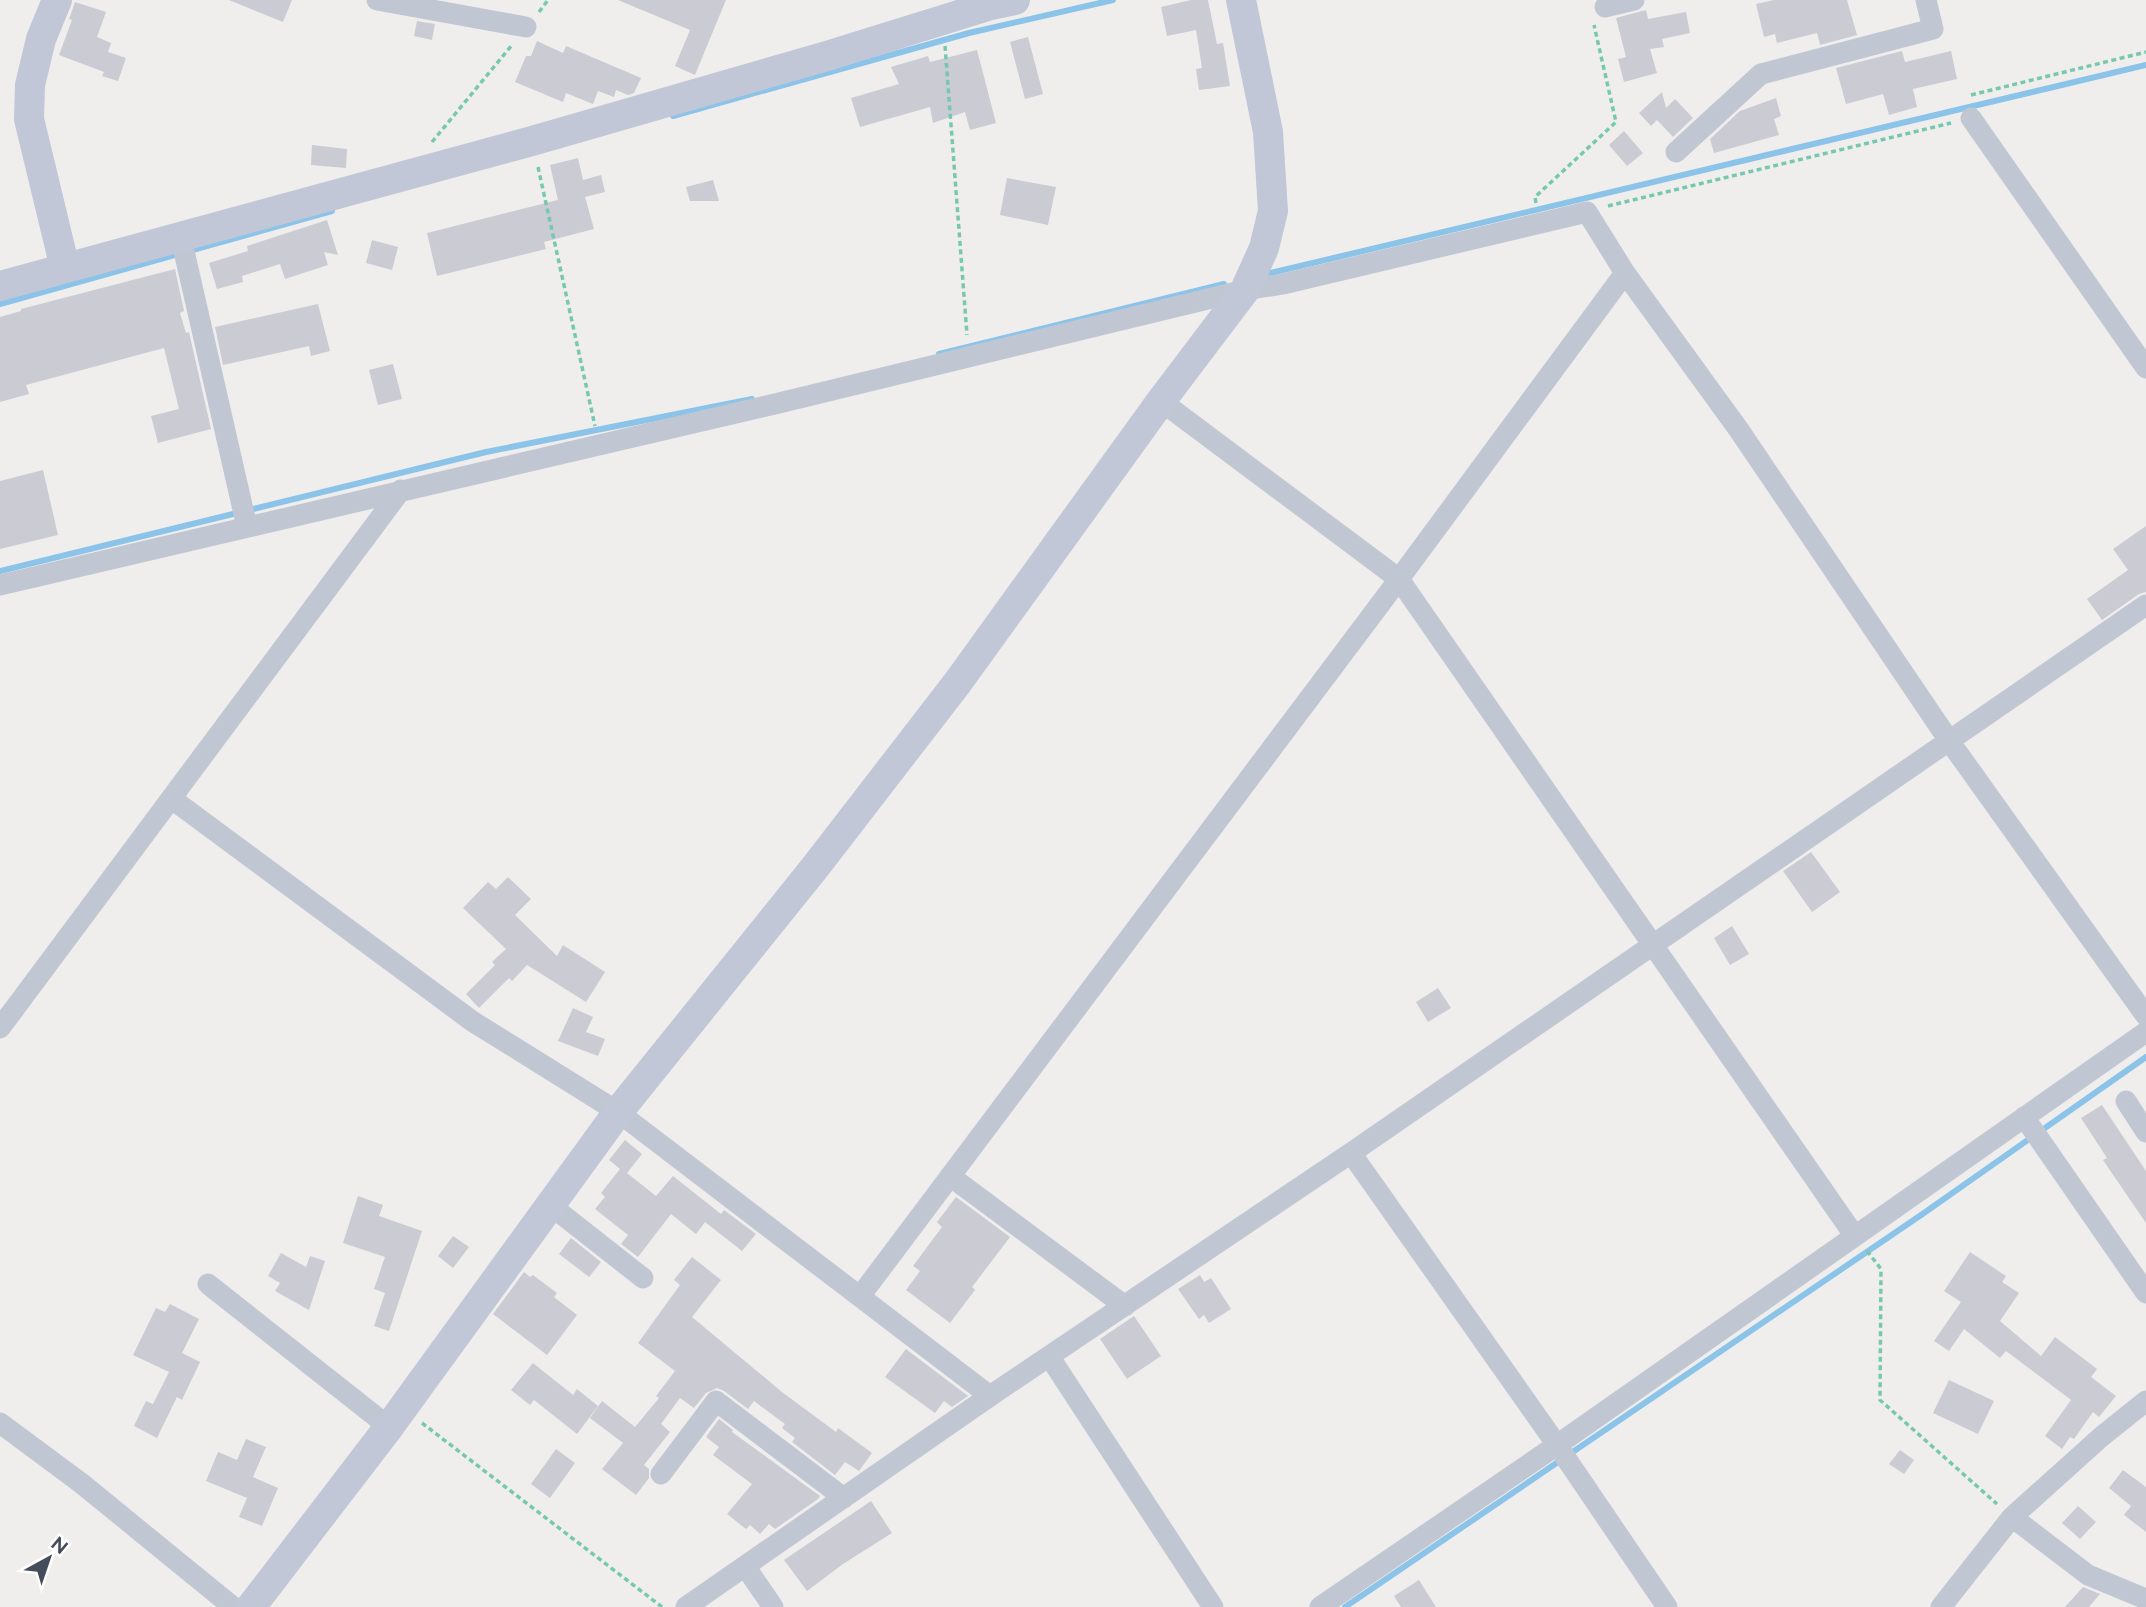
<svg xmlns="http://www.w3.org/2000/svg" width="2146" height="1607" font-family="Raleway,sans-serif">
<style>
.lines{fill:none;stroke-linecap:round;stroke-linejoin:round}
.stream{stroke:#8bc4e8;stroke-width:6}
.building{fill:#cacbd3}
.path{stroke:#76c9af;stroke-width:3.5;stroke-dasharray:5 3.5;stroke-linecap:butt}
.street{stroke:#c1c7d2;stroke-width:21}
.secondary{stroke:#c1c7d6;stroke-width:30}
</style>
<rect width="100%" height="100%" fill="#f0eeed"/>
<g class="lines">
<path class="stream" d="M673,116L969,33L1113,0
M1262,275L2146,65
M0,304L332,211
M939,354L1224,284
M0,571L486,452L752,399
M1345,1607L1924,1213L2146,1057"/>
</g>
<path class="building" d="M229,0H292L283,22Z
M618,0H726L695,75L675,66L690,30Z
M1191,0H1208L1217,44L1223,43L1230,86L1199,90L1196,69L1202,68L1196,30L1167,36L1161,7Z
M1774,0H1847L1857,35L1820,45L1817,33L1777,43L1775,34L1764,37L1756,4Z
M75,2L106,12L97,37L111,43L108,52L126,58L118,81L102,76L104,72L59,55L72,20L69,19Z
M1646,10L1648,19L1686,12L1690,33L1662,39L1664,47L1650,49L1657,73L1624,82L1618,59L1626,57L1616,18Z
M417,21L435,24L432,40L414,36Z
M1028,37L1043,94L1025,99L1010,42Z
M537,41L563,53L566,46L641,78L634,93L628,95L616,90L614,97L598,91L593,104L566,93L563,102L515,82L526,56H531Z
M977,50L996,123L970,130L965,112L933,123L930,107L860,127L851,98L899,84L891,67L928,56L930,62Z
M1902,51L1905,62L1951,51L1957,79L1913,89L1917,107L1889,115L1883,94L1846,104L1836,68Z
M1662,92L1666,108L1675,99L1693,118L1673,137L1657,120L1651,126L1639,113Z
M1776,98L1781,116L1774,119L1779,135L1714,153L1710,139L1740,111Z
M1624,131L1643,153L1627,166L1609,145Z
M312,145L347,149L346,168L311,165Z
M578,158L583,180L601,175L605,192L585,197L594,229L544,242L546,249L437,276L427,233L558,200L550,165Z
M1007,178L1056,187L1048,225L1000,215Z
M713,180L719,201H690L686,187Z
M327,220L338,255L324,252L328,265L285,279L280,264L242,276L243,282L217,289L209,263L248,251L247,246Z
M372,240L398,247L392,270L366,263Z
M175,269L184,311L180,313L186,333L189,332L211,429L158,443L151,416L179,409L164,348L26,385L29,394L0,402V317L21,311V309Z
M318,304L330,351L311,356L309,346L223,365L215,327Z
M393,364L402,399L378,405L369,370Z
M43,470L58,535L0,549V481Z
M2146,526V592L2139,594L2102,620L2087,599L2128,570L2113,549Z
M1811,852L1840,892L1812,912L1783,871Z
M508,877L531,899L515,915L557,956L563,945L605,972L586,1002L527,965L512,981L509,978L479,1008L466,994L495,965L492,962L506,949L463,908L488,882L496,889Z
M1732,926L1749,954L1730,965L1714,938Z
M1438,988L1451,1008L1428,1022L1416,1002Z
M573,1008L593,1017L586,1032L605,1039L598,1056L558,1041Z
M2102,1105L2146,1171V1223L2103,1160L2107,1158L2081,1118Z
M625,1140L642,1154L627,1173L656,1196L673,1176L721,1214L724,1210L756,1234L742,1251L705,1222L696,1234L671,1214L638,1257L621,1244L628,1235L595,1209L605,1197L601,1193L620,1169L609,1160Z
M358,1196L383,1205L379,1216L422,1231L389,1331L374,1326L385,1293L374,1289L385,1257L343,1243Z
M956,1197L1010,1237L972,1287L975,1290L950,1323L906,1290L920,1271L913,1266L942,1227L937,1222Z
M453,1236L469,1247L453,1268L438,1256Z
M571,1238L601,1262L589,1277L559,1254Z
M1970,1252L2006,1276L2002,1282L2019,1293L2000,1321L2041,1356L2055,1337L2097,1369L2091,1377L2116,1396L2099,1417L2093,1412L2074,1439L2070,1437L2062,1449L2045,1436L2071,1400L2006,1351L2000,1358L1964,1329L1949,1351L1934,1341L1961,1302L1944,1291Z
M281,1253L306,1267L310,1256L325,1261L309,1310L275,1291L280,1283L268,1276Z
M692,1257L721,1280L692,1317L782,1392L836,1432L838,1428L872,1453L859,1471L845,1462L835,1475L792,1442L795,1438L782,1428L785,1424L754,1401L748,1409L724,1391L717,1388L706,1393L694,1408L680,1398L661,1424L670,1432L644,1465L649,1469V1478L636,1495L602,1469L623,1443L590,1418L602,1401L635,1427L659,1398L656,1396L675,1371L638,1343L680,1285L674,1280Z
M524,1272L530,1277L533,1275L557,1293L554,1297L577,1315L547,1355L493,1314Z
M1200,1275L1204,1282L1211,1278L1231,1309L1209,1323L1204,1315L1199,1319L1178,1289Z
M170,1304L199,1319L182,1353L200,1362L182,1400L177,1397L157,1438L134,1426L146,1401L153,1404L169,1372L133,1355L156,1308L165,1312Z
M1134,1316L1161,1356L1127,1379L1100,1339Z
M906,1349L968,1396L952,1407L944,1401L935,1413L885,1377Z
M533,1363L573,1395L577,1389L598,1406L577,1434L534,1400L530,1405L511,1390Z
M1949,1380L1994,1401L1978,1434L1933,1413Z
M719,1419L733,1430L732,1432L820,1496L818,1499L775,1529L769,1524L760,1534L750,1525L746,1529L727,1514L752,1484L713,1455L719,1447L706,1437Z
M246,1439L266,1447L253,1477L278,1488L262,1526L239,1517L247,1498L206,1481L218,1452L237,1460Z
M556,1449L575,1463L550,1498L531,1484Z
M1900,1450L1914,1460L1904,1474L1889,1464Z
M2123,1470L2146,1487V1532L2124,1515L2131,1506L2109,1488Z
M871,1501L892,1533L843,1564L807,1591L784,1560Z
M2078,1506L2096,1522L2080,1539L2062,1523Z
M1419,1580L1436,1607H1401L1394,1596Z
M2083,1587L2100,1594L2089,1607H2065Z"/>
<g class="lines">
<path class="path" d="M539,12L548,0
M945,46L967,335
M1971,95L2146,52
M432,142L512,45
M538,167L595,426
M1536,203L1535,197L1616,122L1594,25
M1608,206L1951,123
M1867,1251L1881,1269L1880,1400L1997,1504
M422,1423L662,1607"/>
<path class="street" d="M377,0L526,27
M1605,7L1634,0
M1971,118L2146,368
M1676,152L1761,74L1933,29L1926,0
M181,238L247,527
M1161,401L1399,579L1854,1235
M0,585L779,403L1245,290L1283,284L1587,212L1625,273L1739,430L1950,742L2146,1016
M172,799L472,1021L618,1112L990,1396
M0,1028L401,490
M2126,1101L2146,1132
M2024,1117L2146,1293
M1351,1153L1557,1445L1667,1607
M950,1176L1125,1306
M550,1205L643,1278
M208,1284L389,1427
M861,1295L1399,579L1625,273
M1049,1356L1213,1607
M0,1423L81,1483L233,1607
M661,1474L716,1401L844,1498
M2012,1517L2088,1575L2146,1599
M745,1566L773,1607
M686,1607L990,1396L1351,1153L2146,605
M1320,1607L1557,1445L2146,1032
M1941,1607L2012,1517L2101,1437L2146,1401"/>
<path class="secondary" d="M57,0L41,39L30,85L29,119L65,268
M0,286L532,141L827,56L991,5L1015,0
M251,1607L389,1427L618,1112L816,866L958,682L1161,401L1245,290L1264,248L1273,211L1268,132L1241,0"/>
</g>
<g transform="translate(49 1558) rotate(40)" stroke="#ffffff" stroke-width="5" paint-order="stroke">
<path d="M0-5L12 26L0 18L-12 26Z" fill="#464d5a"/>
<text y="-10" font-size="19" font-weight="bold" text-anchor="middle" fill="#464d5a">N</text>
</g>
</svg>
